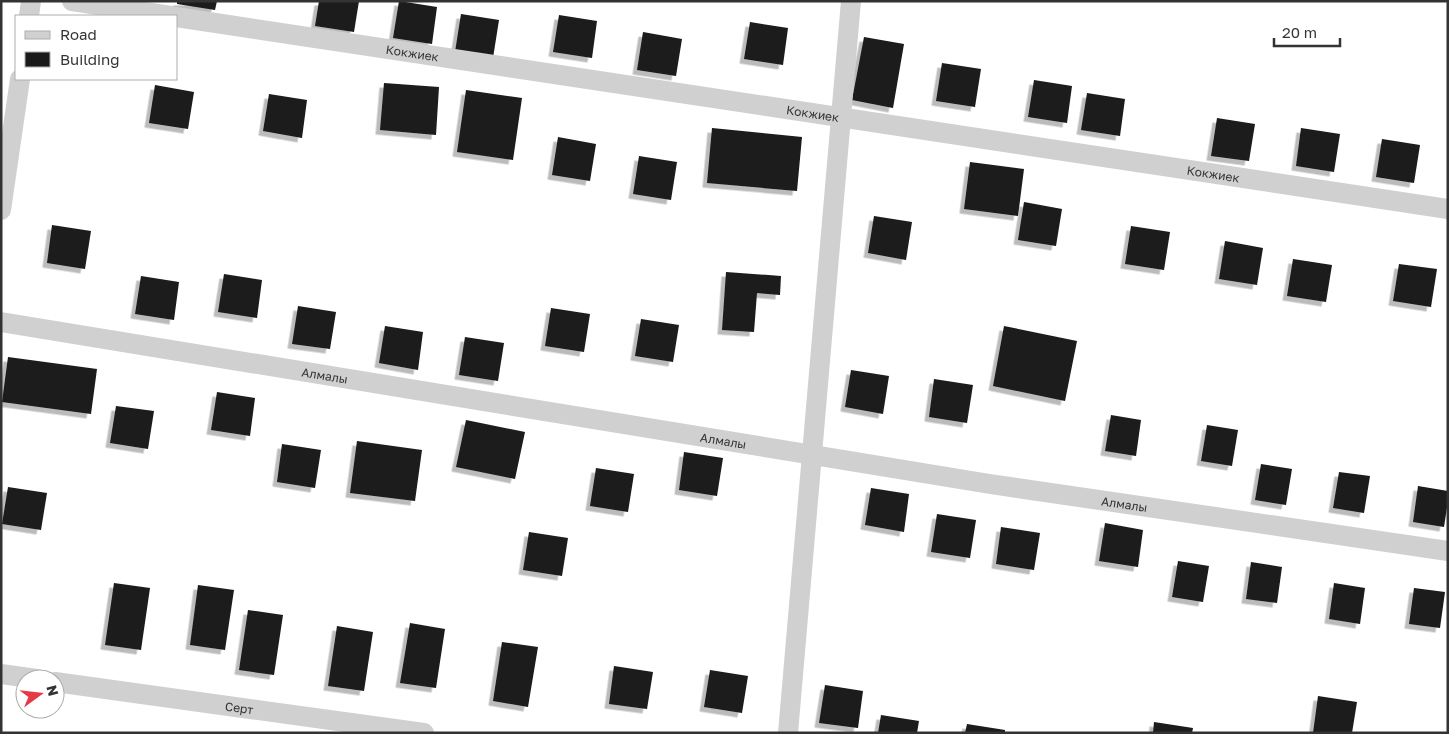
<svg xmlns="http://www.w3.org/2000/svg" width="1449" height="734" font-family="'Golos Text',sans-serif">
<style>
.building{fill:#1a1a1a;filter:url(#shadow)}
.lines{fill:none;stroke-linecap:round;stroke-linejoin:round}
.minor{stroke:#d0d0d0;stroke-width:20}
.labels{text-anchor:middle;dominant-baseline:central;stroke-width:5;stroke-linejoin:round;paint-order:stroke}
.street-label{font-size:12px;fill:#333;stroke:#fff}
</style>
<defs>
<filter id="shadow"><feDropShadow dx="-4.5" dy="4.5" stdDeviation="0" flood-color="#0004"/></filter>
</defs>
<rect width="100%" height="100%" fill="#fff"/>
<path class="building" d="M177,1H217L215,10L177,4Z
M319,1H359L354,32L315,26Z
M399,1L437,7L432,44L393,38Z
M461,14L499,20L493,58L455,52Z
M559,15L597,21L592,58L553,52Z
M750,22L788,28L783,65L744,59Z
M643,32L682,39L676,76L637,70Z
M864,37L904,44L893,108L852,100Z
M942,63L981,69L975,107L936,101Z
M1034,80L1072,86L1067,123L1028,117Z
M384,83L439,87L436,135L380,130Z
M155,85L194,92L188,129L149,123Z
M466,90L522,98L513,160L457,152Z
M1087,93L1125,99L1120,136L1081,130Z
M269,94L307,100L302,138L263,131Z
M1217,118L1255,124L1249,161L1211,156Z
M712,128L802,137L797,191L707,183Z
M1301,128L1340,134L1334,172L1296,166Z
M558,137L596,144L590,181L552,175Z
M1382,139L1420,145L1414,183L1376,177Z
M639,156L677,162L671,200L633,194Z
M970,162L1024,169L1018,216L964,209Z
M1024,202L1062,209L1056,246L1018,240Z
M874,216L912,222L906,260L868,253Z
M52,225L91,231L85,269L47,263Z
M1131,226L1170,232L1164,270L1125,264Z
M1225,241L1263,248L1257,285L1219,279Z
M1293,259L1332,265L1326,302L1287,296Z
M1399,264L1437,269L1431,307L1393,301Z
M726,272L781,276L780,295L757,293L754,332L722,330Z
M224,274L262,280L257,318L218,312Z
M141,276L179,282L174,320L135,314Z
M298,306L336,312L330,349L292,344Z
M551,308L590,314L584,352L545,346Z
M641,319L679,325L673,362L635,356Z
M385,326L423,332L418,370L379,363Z
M1004,326L1077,341L1065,401L993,386Z
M465,337L504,343L498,381L459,375Z
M8,357L97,369L91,414L2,402Z
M851,370L889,376L883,414L845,407Z
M934,379L973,385L967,423L929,417Z
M217,392L255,398L250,436L211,430Z
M116,406L154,411L148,449L110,443Z
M1111,415L1141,420L1136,456L1105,451Z
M466,420L525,432L515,479L456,467Z
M1207,425L1238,430L1232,466L1201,461Z
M357,441L422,450L415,501L350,493Z
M282,444L321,450L315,488L277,482Z
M684,452L723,458L717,496L679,490Z
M1261,464L1292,469L1286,505L1255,500Z
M596,468L634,474L628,512L590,506Z
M1339,472L1370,476L1364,513L1333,508Z
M1418,486L1448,491V501L1444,527L1413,522Z
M8,487L47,493L41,530L2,524Z
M871,488L909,494L904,532L865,525Z
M937,514L976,520L970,558L931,552Z
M1105,523L1143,530L1138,567L1099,561Z
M1001,527L1040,533L1034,570L996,564Z
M529,532L568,538L562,576L523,570Z
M1178,561L1209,566L1203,602L1172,597Z
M1251,562L1282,567L1277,603L1246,599Z
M114,583L150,588L141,650L105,645Z
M1334,583L1365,588L1360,624L1329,619Z
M198,585L234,590L225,650L190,645Z
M1414,588L1445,592L1440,628L1409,624Z
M248,610L283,615L274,675L239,670Z
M410,623L445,629L436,688L400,683Z
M337,626L373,632L364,691L328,686Z
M502,642L538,647L528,707L493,701Z
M614,666L653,672L647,709L609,704Z
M710,670L748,676L742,713L704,707Z
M825,685L863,691L858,728L819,723Z
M1318,696L1357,702L1352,733H1313Z
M881,715L919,721L917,733H878Z
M1154,722L1193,728L1192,733H1153Z
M967,724L1005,730V733H965Z"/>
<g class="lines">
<g class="minor">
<path d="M72,1L171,16"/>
<path d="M29,16L31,1"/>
<path id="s1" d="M176,17L1448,209"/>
<path d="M1,210L20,79"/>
<path id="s2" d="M1,322L990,484L1448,551"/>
<path d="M1,674L37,679"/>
<path id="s3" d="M55,682L424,733"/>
<path d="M788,733L851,1"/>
</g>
</g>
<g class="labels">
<g class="street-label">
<text stroke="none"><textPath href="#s1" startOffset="239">Кокжиек</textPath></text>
<text stroke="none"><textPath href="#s1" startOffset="644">Кокжиек</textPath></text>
<text stroke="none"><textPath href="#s1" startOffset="1049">Кокжиек</textPath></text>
<text stroke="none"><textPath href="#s2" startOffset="328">Алмалы</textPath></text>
<text stroke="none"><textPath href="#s2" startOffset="732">Алмалы</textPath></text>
<text stroke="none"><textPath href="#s2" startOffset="1138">Алмалы</textPath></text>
<text stroke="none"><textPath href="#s3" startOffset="186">Серт</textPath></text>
</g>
</g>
<rect width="1449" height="734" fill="none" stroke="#333333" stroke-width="5"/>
<rect x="15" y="15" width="162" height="65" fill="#ffffff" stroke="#adadad"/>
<rect x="25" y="31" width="25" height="8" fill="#d0d0d0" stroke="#adadad"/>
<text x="60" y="40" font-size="15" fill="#333333">Road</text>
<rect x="25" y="52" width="25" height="15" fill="#1a1a1a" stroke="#adadad"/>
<text x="60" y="65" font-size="15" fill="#333333">Building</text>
<g transform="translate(40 694) rotate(75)"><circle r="24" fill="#ffffff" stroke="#adadad"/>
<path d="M0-4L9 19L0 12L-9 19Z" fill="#e63946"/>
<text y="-8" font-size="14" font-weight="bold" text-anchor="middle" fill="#333333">N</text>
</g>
<path d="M1274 38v8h66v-8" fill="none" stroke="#333333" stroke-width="2.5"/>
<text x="1282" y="38" font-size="15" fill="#333333" stroke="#ffffff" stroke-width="4" paint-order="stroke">20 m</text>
</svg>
